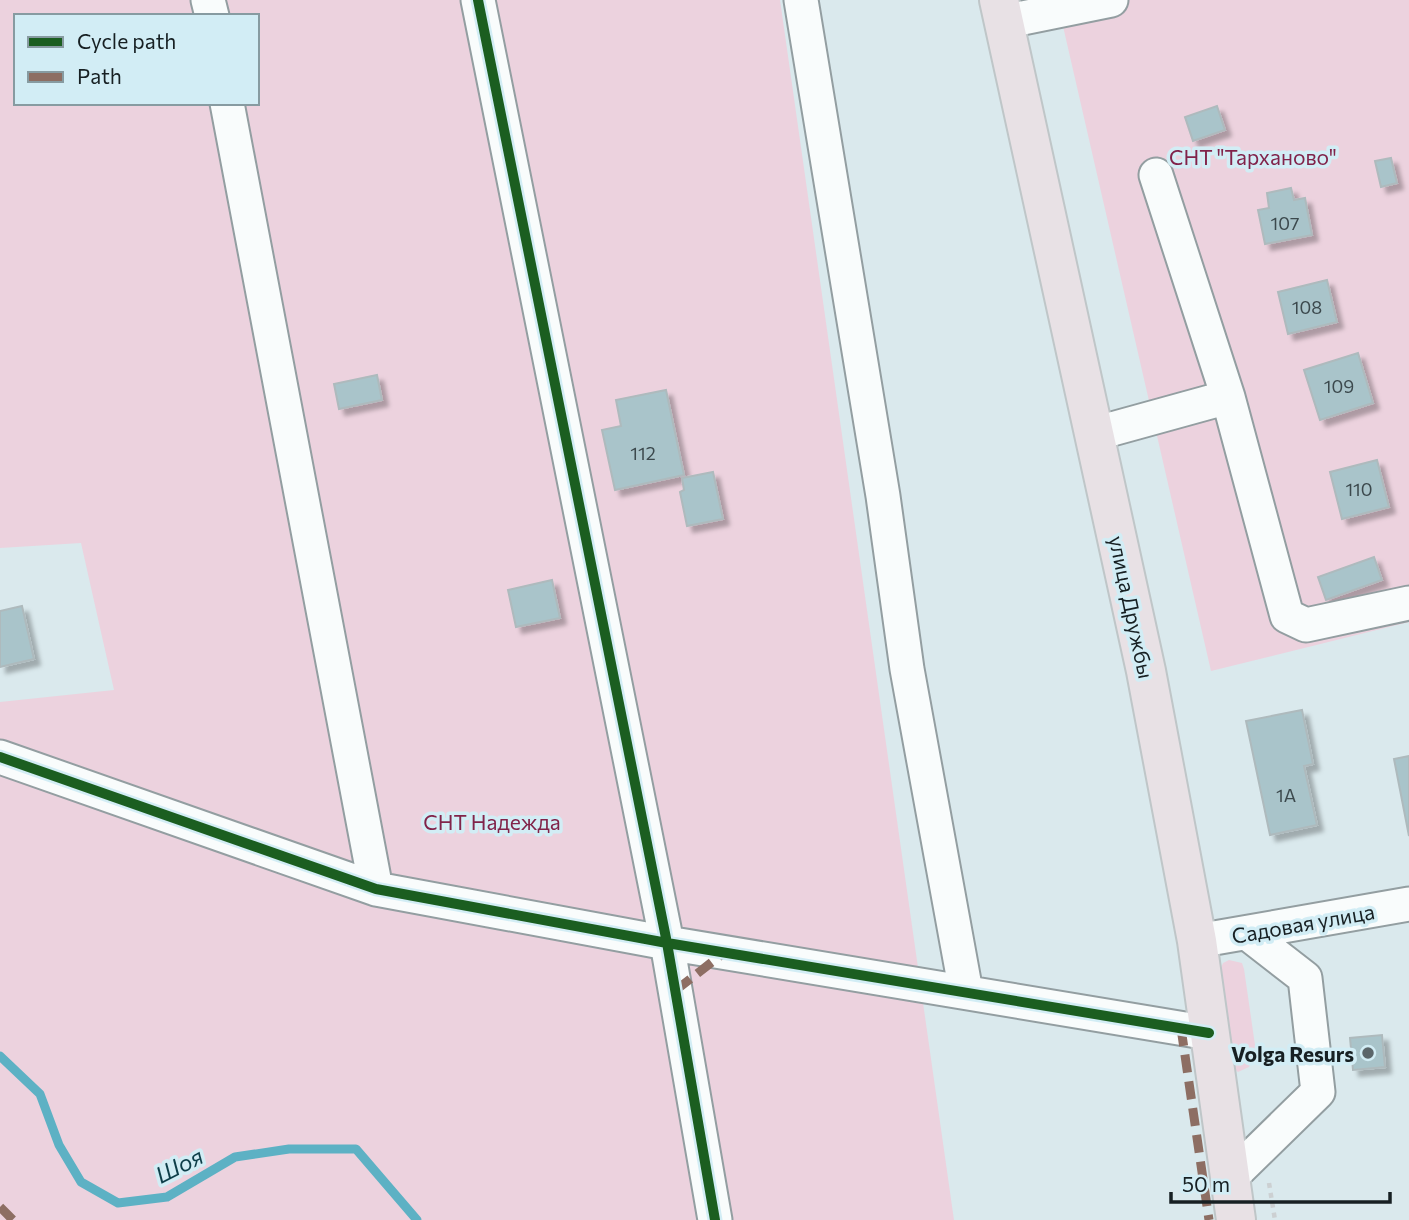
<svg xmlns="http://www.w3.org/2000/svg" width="1409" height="1220" font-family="Commissioner,sans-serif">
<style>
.green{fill:#ecd2de;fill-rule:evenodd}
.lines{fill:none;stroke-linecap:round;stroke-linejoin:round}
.stream{stroke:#5db1c4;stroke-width:9}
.building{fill:#a9c4ca;stroke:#aebabd;stroke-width:2;filter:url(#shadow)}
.minor-casing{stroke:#939ea1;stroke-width:37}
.major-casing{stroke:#bfc6c8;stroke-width:42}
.path{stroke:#ccd0d2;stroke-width:4.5;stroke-dasharray:5 5;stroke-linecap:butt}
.minor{stroke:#f9fcfc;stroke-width:33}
.major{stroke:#e8e1e5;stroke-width:38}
.quiet{stroke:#8d6e63;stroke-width:9;stroke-dasharray:18 9;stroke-linecap:butt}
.cycleway-casing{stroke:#d2edf5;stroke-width:15}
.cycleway{stroke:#1b5e20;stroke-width:10}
.poi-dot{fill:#5b666a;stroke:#d2edf5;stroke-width:2.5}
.labels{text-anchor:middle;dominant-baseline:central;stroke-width:7;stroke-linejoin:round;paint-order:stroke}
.number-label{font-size:18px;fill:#3c494d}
.park-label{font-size:21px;fill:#81234a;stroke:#d2edf5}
.street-label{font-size:21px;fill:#172023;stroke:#d2edf5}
.poi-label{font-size:21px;font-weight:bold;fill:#172023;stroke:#d2edf5;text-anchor:end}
.water-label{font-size:23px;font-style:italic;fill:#0e3e49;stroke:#d2edf5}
</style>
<defs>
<filter id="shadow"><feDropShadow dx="6" dy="6" stdDeviation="2" flood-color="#0004"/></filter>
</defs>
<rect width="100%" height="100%" fill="#dae9ed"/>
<path class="green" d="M0,0H780L954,1220H0V702L114,690L81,543L0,548ZM16,16H257V103H16Z
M1057,0H1409V622L1211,671Z
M1229,960L1242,963L1244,969L1256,1052L1249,1067L1238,1072L1232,1067L1220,970L1223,963Z"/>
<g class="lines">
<path class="stream" d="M0,1056L40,1094L59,1145L81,1182L118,1203L167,1197L235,1157L289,1149H356L417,1220"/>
</g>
<path class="building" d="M1217,106L1225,130L1193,141L1185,117Z
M1391,158L1397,183L1381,187L1375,161Z
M1291,188L1294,200L1305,198L1312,235L1265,244L1258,210L1269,208L1267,193Z
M1327,280L1337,322L1288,334L1278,292Z
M1358,353L1373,403L1320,420L1304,370Z
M377,375L382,400L339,409L334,384Z
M666,390L684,475L615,490L602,430L621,426L616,400Z
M1377,460L1389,507L1342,519L1330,472Z
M713,472L723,519L687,526L680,492L684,490L682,478Z
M1374,557L1382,580L1326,600L1318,577Z
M552,580L560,618L516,627L508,590Z
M22,606L34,659L0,667V611Z
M1302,710L1313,764L1304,766L1317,825L1270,835L1246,721Z
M1409,756V836L1394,759Z
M1382,1035L1385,1067L1353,1070L1350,1038Z"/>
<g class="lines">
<g class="minor-casing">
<path id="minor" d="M208,0L212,16
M478,0L667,943L715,1220
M801,0L883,496L907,669L966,992
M1003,22L1111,0
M227,103L376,889
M1156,175L1228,397
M1094,434L1228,397L1287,616L1306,625L1409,603
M0,757L376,889L667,943L1209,1033
M1197,941L1409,904
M1230,1178L1318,1092L1305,978L1247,933"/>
</g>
<g class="major-casing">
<path id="major" d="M999,0L1146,671L1197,941L1236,1220"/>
</g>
<path class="path" d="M1269,1183L1275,1220"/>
<use href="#minor" class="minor"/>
<use href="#major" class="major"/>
<path class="quiet" d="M676,990L725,952
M1181,1028L1209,1220
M0,1207L13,1220"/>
<g class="cycleway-casing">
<path id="cycleway" d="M478,0L667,943L715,1220
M0,757L376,889L667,943L1209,1033"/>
</g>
<use href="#cycleway" class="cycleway"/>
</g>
<circle class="poi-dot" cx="1368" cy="1053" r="7"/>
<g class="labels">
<g class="number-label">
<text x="1285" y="223">107</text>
<text x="1307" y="307">108</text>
<text x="1339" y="386">109</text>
<text x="643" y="453">112</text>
<text x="1359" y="489">110</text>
<text x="1286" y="795">1А</text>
</g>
<g class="park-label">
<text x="1253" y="156">СНТ "Тарханово"</text>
<text x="492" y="821">СНТ Надежда</text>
</g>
<g class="street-label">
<text transform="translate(1132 607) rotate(78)">улица Дружбы</text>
<text transform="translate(1303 923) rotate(-10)">Садовая улица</text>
</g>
<g class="poi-label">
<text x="1354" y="1053">Volga Resurs</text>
</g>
<g class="water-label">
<text transform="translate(179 1165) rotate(-27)">Шоя</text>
</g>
</g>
<rect x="14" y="14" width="245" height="91" fill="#d2edf5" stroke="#879ba1" stroke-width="2"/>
<rect x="28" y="37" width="35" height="10" fill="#1b5e20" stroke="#879ba1" stroke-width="2"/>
<text x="77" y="49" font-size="21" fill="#172023">Cycle path</text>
<rect x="28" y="72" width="35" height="10" fill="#8d6e63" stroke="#879ba1" stroke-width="2"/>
<text x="77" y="84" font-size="21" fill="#172023">Path</text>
<path d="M1171 1192v10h219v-10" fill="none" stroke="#172023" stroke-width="3.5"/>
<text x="1182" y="1192" font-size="21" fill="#172023" stroke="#d2edf5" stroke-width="5" paint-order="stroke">50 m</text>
</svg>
